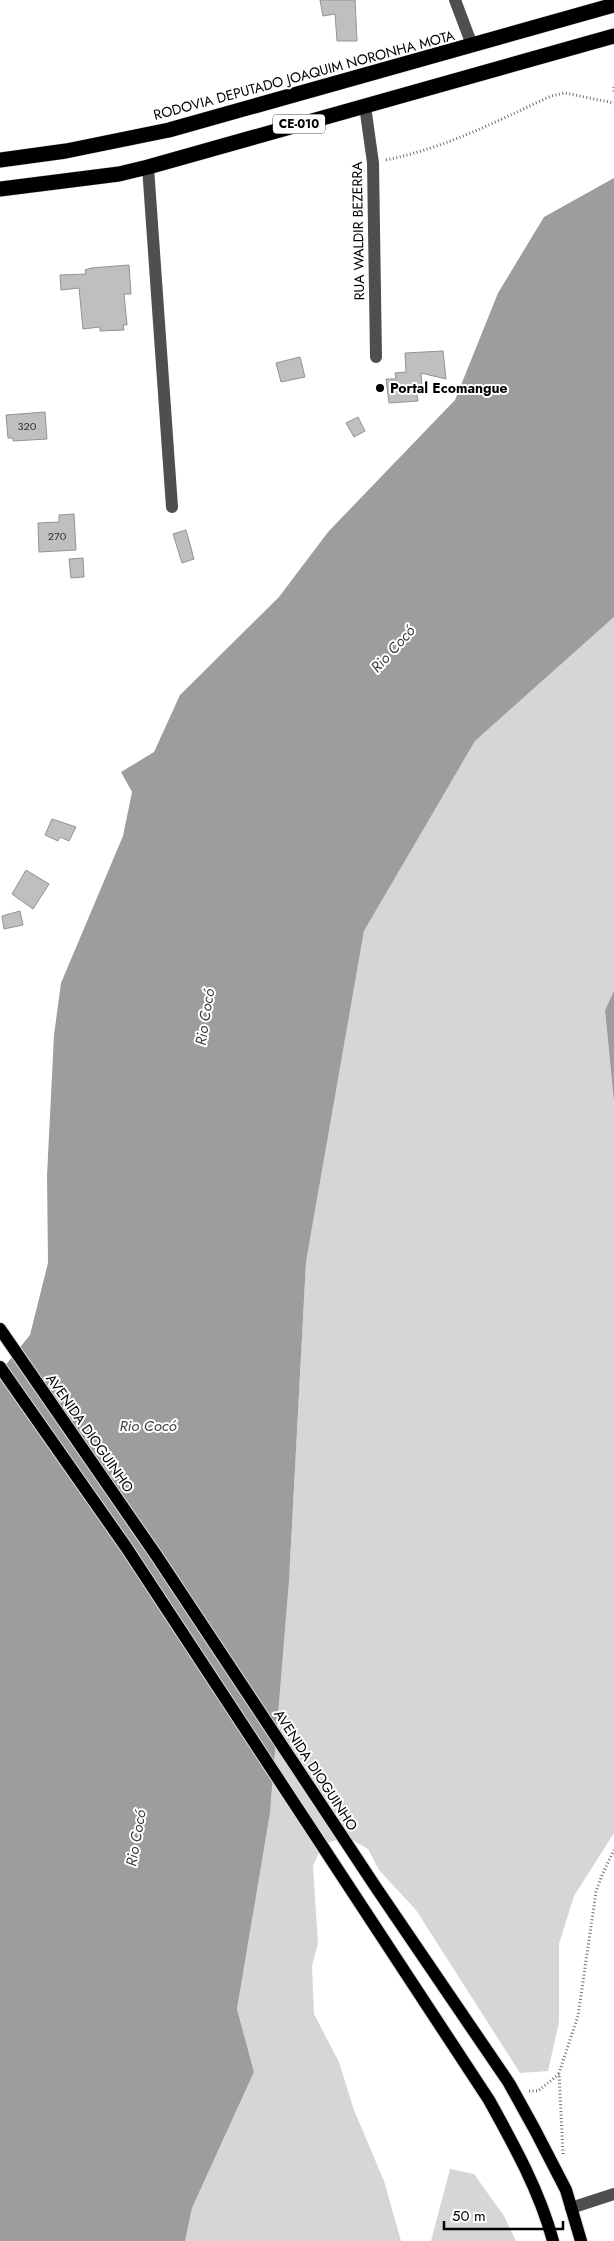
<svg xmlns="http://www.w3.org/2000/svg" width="614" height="2241" font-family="Jost,sans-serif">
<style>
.green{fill:#d6d6d6}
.water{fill:#9d9d9d}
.building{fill:#bfbfbf;stroke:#939393}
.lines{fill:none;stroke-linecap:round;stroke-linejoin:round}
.major-casing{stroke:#dbdbdb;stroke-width:14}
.highway-casing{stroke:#dbdbdb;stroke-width:16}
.path{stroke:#717171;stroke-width:3;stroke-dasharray:1 2.5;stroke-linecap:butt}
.minor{stroke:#4f4f4f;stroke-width:12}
.major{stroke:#000;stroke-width:12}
.highway{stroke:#000;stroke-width:15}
.poi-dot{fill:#000;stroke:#fff;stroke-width:2}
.labels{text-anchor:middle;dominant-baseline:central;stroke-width:4;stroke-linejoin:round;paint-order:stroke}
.number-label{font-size:11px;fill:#303030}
.shield{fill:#fff;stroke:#4c4c4c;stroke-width:1}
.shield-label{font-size:12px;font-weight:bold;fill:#000}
.street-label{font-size:14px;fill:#000;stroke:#fff}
.poi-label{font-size:14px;font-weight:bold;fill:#000;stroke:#fff;text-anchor:start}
.water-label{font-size:15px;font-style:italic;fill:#3e3e3e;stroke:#fff}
</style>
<rect width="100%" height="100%" fill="#fff"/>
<path class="green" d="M614,617V991L605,1010L614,1104V1833L574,1896L559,1944V2022L548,2071L520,2073L416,1910L379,1870L368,1849L347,1837L323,1844L313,1866L318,1943L312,1966L314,2014L339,2062L354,2110L384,2181L401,2241H185L192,2208L254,2072L237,2009L270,1813L289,1581L306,1262L364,931L475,741Z
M450,2169L474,2174L504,2216L516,2241H431Z"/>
<path class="water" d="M614,178V617L475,741L364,931L306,1262L289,1581L270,1813L237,2009L254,2072L192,2208L185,2241H0V1372L30,1335L48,1263L47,1176L54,1035L61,983L123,836L132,792L121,772L154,752L180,695L279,597L328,532L455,400L498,293L544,217Z
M614,991V1103L605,1010Z"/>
<path class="building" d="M320,0H355L357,41H337L335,14L323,16Z
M129,265L131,294H124L127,325H123L124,330L100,331V327L83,329L79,288L61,290L60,275L86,274L85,270L91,268Z
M443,351L446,379L421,373L422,388L416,389L418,401L389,403L386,379H396L395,373L406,372L405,353Z
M300,357L305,377L281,382L276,363Z
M45,412L47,439L13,441V438H8L6,415Z
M358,417L365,431L354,437L346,423Z
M74,514L76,550L39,552L38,523L59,522V515Z
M186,530L194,559L182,563L173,534Z
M83,558L84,577L71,578L69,559Z
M52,819L76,827L69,841L60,837L58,841L45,835Z
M26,870L49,884L33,909L12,894Z
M20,911L23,925L4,929L2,916Z"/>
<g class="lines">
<g class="major-casing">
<path id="major" d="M0,1329L156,1555L375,1886L509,2083L535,2130L566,2190L581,2241
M0,1367L126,1547L489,2100C514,2145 540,2192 553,2241"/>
</g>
<g class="highway-casing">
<path id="highway" d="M0,160L66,151L169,130L614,5
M0,189L119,174L148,167L614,36"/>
</g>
<path class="path" d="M614,87V93
M386,160C448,147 495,122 551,96L565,93L614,103
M529,2091H538L559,2074
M563,2154L559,2073L578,2016L596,1892L602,1875L614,1850"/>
<path class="minor" d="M455,0L472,45
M365,106L373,163L376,357
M148,167L172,507
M571,2208L614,2194"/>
<use href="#major" class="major"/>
<use href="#highway" class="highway"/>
</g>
<circle class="poi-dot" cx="380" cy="388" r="5"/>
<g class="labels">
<g class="number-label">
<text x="27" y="426">320</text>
<text x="57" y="536">270</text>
</g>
<rect class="shield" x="273" y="114.5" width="52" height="19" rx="4"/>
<g class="shield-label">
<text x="299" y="124">CE-010</text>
</g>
<g class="street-label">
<text transform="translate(304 75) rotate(-15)">RODOVIA DEPUTADO JOAQUIM NORONHA MOTA</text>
<text transform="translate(358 231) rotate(-91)">RUA WALDIR BEZERRA</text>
<text transform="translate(90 1433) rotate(55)">AVENIDA DIOGUINHO</text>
<text transform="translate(316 1770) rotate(57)">AVENIDA DIOGUINHO</text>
</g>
<g class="poi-label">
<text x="390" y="388">Portal Ecomangue</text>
</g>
<g class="water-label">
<text transform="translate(393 649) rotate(-48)">Rio Cocó</text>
<text transform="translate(205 1017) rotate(-81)">Rio Cocó</text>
<text x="148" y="1426">Rio Cocó</text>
<text transform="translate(136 1838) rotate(-80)">Rio Cocó</text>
</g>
</g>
<path d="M444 2221v8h119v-8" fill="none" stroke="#000000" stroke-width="2.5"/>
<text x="452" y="2221" font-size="15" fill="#000000" stroke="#ffffff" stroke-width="4" paint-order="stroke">50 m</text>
</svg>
